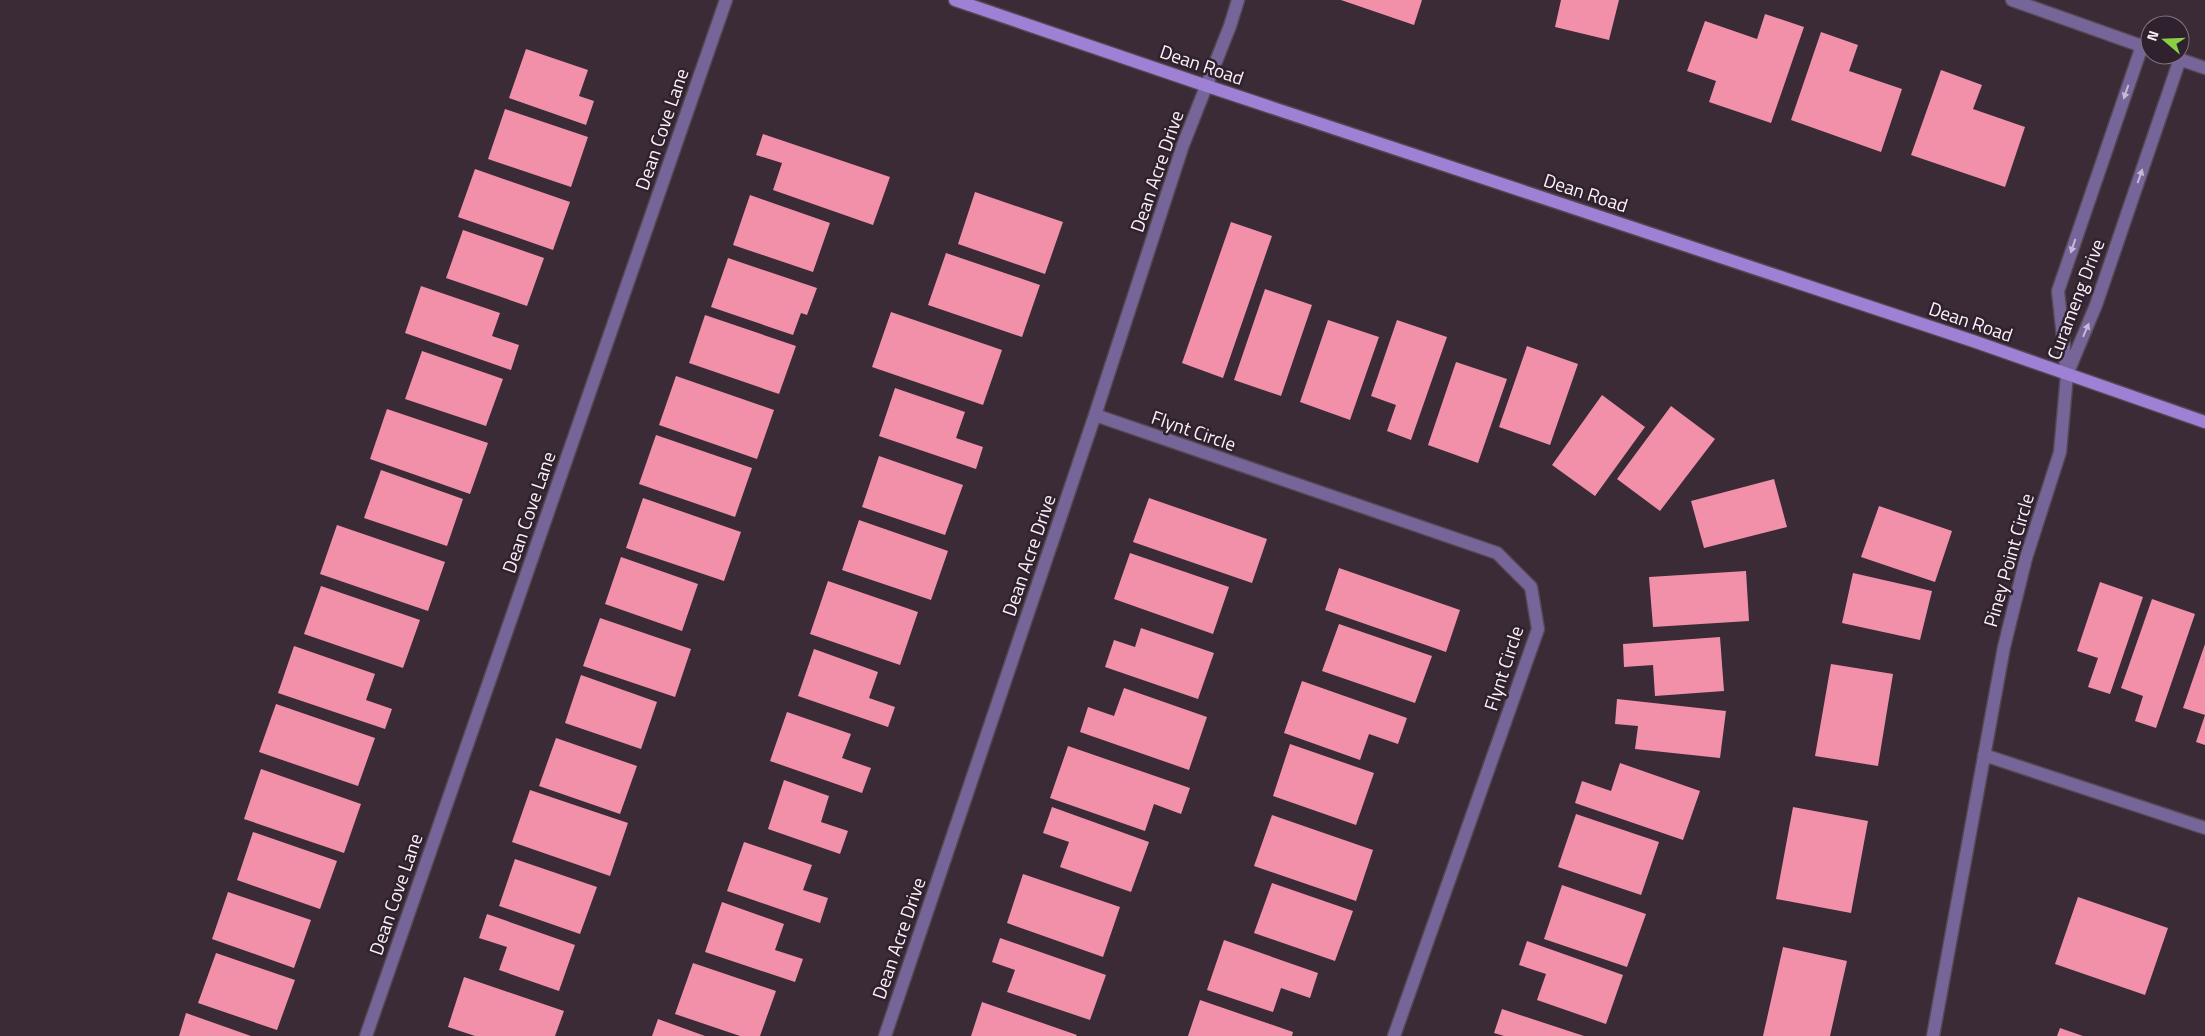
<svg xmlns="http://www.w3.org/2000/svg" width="2205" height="1036" font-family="'Titillium Web',sans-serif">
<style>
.building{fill:#f290aa}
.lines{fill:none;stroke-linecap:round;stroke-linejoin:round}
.street-casing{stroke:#554752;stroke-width:15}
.secondary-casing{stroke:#554752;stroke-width:15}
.street{stroke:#766599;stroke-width:12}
.secondary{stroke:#9e81d4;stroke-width:12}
.oneway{fill:#c6b9d3}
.labels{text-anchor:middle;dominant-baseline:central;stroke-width:5;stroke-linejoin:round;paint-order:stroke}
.street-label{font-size:19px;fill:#fbf1f9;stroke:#2f212d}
</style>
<rect width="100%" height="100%" fill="#3a2b37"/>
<path class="building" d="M1341,0H1422L1414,25Z
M1561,0H1619L1609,40L1555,27Z
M1765,14L1804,27L1771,123L1709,102L1716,81L1687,71L1705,21L1757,39Z
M1821,32L1858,45L1849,71L1902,89L1881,152L1791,120Z
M526,49L588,70L579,96L594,101L586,125L509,98Z
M1941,70L1982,85L1973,109L2025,127L2005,187L1911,155Z
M505,109L588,137L571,187L488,159Z
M763,134L890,177L873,225L773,190L782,163L756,155Z
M475,169L570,202L553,250L458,217Z
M975,192L1063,222L1045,274L958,244Z
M750,195L830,223L813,272L733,245Z
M1231,222L1272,236L1223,378L1182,363Z
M463,230L544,258L527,306L446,278Z
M946,253L1040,285L1022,337L928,305Z
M728,258L817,288L807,315L801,313L793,335L711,307Z
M421,286L500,313L492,336L519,345L511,370L405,333Z
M1265,289L1312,305L1281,396L1234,380Z
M891,312L1002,350L983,405L872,367Z
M705,315L796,346L779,394L689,363Z
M1328,320L1379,337L1350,420L1300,402Z
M1397,320L1447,337L1411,440L1387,431L1396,405L1371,396Z
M1527,346L1578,364L1550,445L1499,427Z
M422,351L503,379L486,426L405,399Z
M1456,362L1507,379L1478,463L1428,445Z
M676,376L774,410L757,459L659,425Z
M895,388L965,412L956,438L983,447L976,469L879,436Z
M1602,395L1645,427L1595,496L1552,465Z
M1671,406L1715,439L1660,511L1617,479Z
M387,409L488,443L470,494L370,459Z
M656,435L752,468L735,517L639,484Z
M879,456L963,485L945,535L862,507Z
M381,470L463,499L447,546L364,518Z
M1774,479L1787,527L1704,548L1691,501Z
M643,498L741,532L724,581L626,548Z
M1149,498L1267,539L1252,583L1133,542Z
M1879,506L1952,531L1935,582L1861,557Z
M859,520L948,551L931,600L842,570Z
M337,525L445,562L428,611L320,574Z
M1130,553L1229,587L1213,634L1114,599Z
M621,557L698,584L682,631L605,604Z
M1339,568L1460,610L1446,652L1325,610Z
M1746,571L1749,621L1653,627L1649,577Z
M1853,573L1932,591L1920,640L1842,623Z
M828,581L918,612L900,665L810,634Z
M2100,582L2143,597L2110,694L2088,687L2098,658L2077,651Z
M321,586L420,620L403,668L304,634Z
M2152,599L2195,614L2156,728L2135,721L2143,696L2121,688Z
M600,618L691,649L675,697L583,666Z
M1339,624L1432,656L1415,703L1322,671Z
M1141,628L1214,653L1198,699L1105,667L1114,640L1135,647Z
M1720,637L1724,691L1655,696L1653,665L1624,667L1623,644Z
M2205,644V745L2196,742L2205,715L2183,708Z
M294,646L375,674L366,700L392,709L385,729L278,693Z
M814,649L878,672L869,698L895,707L888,727L798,696Z
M1831,664L1893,674L1878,766L1815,756Z
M581,675L657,702L641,749L565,723Z
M1302,681L1407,718L1398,744L1369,734L1360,760L1284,733Z
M1124,688L1207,717L1189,770L1080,732L1088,707L1114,716Z
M1617,699L1726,711L1720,758L1635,749L1638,726L1615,724Z
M276,704L375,738L358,786L259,752Z
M787,712L851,734L842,758L871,768L862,793L770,761Z
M556,738L637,766L620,814L539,786Z
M1290,744L1374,773L1356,825L1273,796Z
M1068,746L1190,788L1181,814L1154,804L1145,831L1050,798Z
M1620,763L1700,791L1683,840L1575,803L1582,781L1611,791Z
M261,769L361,804L344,853L244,819Z
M784,780L829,796L821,822L848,831L840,854L768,829Z
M530,790L628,823L610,876L512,842Z
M1052,807L1149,842L1131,892L1060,867L1069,842L1043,833Z
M1793,807L1868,821L1851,913L1776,899Z
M1576,814L1659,842L1641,895L1558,867Z
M1272,815L1373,850L1356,901L1254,866Z
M253,832L337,861L320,909L237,880Z
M744,842L812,865L803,890L828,898L820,923L727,891Z
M515,859L597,887L580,934L499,906Z
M1023,874L1120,907L1103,957L1007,923Z
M1272,883L1353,911L1335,961L1254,933Z
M1562,885L1646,914L1627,967L1544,939Z
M228,892L311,920L294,968L212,939Z
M2078,897L2168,928L2145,995L2055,964Z
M722,902L784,924L775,950L803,959L795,982L705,952Z
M487,914L575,945L559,991L499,970L507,947L479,938Z
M1000,938L1106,975L1090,1020L1007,992L1015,970L992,962Z
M1224,940L1318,973L1310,998L1281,988L1273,1012L1207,990Z
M1527,941L1623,975L1606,1024L1537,1000L1546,974L1519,965Z
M1783,947L1847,961L1830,1036H1763Z
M216,953L295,980L277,1030L198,1003Z
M693,963L776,991L760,1036H740L675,1014Z
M464,977L564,1011L555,1036H475L448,1027Z
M1200,1000L1293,1032L1292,1036H1188Z
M982,1002L1077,1035L1076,1036H971Z
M1502,1009L1584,1036H1504L1494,1033Z
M186,1013L251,1036H179Z
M658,1019L705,1036H652Z
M2060,1028L2083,1036H2057Z"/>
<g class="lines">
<g class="street-casing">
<path id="street" d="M2012,0L2150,49
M2167,55L2205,68
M2068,372L2096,305L2180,59
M1095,415L1497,553L1531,587L1538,629L1394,1036
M1984,755L2205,828
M366,1036L726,0
M885,1036L1095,415L1183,145L1230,26L1238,0
M1933,1036L2004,647L2026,558L2060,452L2067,375L2058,291L2142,46"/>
</g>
<g class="secondary-casing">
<path id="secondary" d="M955,0L1207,86L1973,341L2205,422"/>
</g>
<use href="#street" class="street"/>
<use href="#secondary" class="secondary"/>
</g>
<defs><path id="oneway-solid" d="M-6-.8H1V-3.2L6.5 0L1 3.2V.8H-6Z" transform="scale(1.25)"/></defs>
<g class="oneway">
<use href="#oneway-solid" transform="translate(2126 92) rotate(109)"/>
<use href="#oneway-solid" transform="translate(2140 176) rotate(-71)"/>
<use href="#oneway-solid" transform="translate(2073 246) rotate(109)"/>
<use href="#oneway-solid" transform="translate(2086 330) rotate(-67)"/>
</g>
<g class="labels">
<g class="street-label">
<text transform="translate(1202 64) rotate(19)">Dean Road</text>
<text transform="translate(661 129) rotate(-71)">Dean Cove Lane</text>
<text transform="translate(1156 171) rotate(-71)">Dean Acre Drive</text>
<text transform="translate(1586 192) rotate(18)">Dean Road</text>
<text transform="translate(2075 299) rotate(-69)">Curameng Drive</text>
<text transform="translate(1971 321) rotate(19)">Dean Road</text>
<text transform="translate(1194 430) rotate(19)">Flynt Circle</text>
<text transform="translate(528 512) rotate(-71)">Dean Cove Lane</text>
<text transform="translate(1028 555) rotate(-71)">Dean Acre Drive</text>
<text transform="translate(2008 560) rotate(-74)">Piney Point Circle</text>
<text transform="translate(1503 668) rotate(-72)">Flynt Circle</text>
<text transform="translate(395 894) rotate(-71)">Dean Cove Lane</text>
<text transform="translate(898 938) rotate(-71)">Dean Acre Drive</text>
</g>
</g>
<g transform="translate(2165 40) rotate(289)"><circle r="24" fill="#2f212d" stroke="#81747f"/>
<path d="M0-4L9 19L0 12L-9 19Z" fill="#8cce45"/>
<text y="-8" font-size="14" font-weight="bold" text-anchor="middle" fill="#fbf1f9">N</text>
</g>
</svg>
